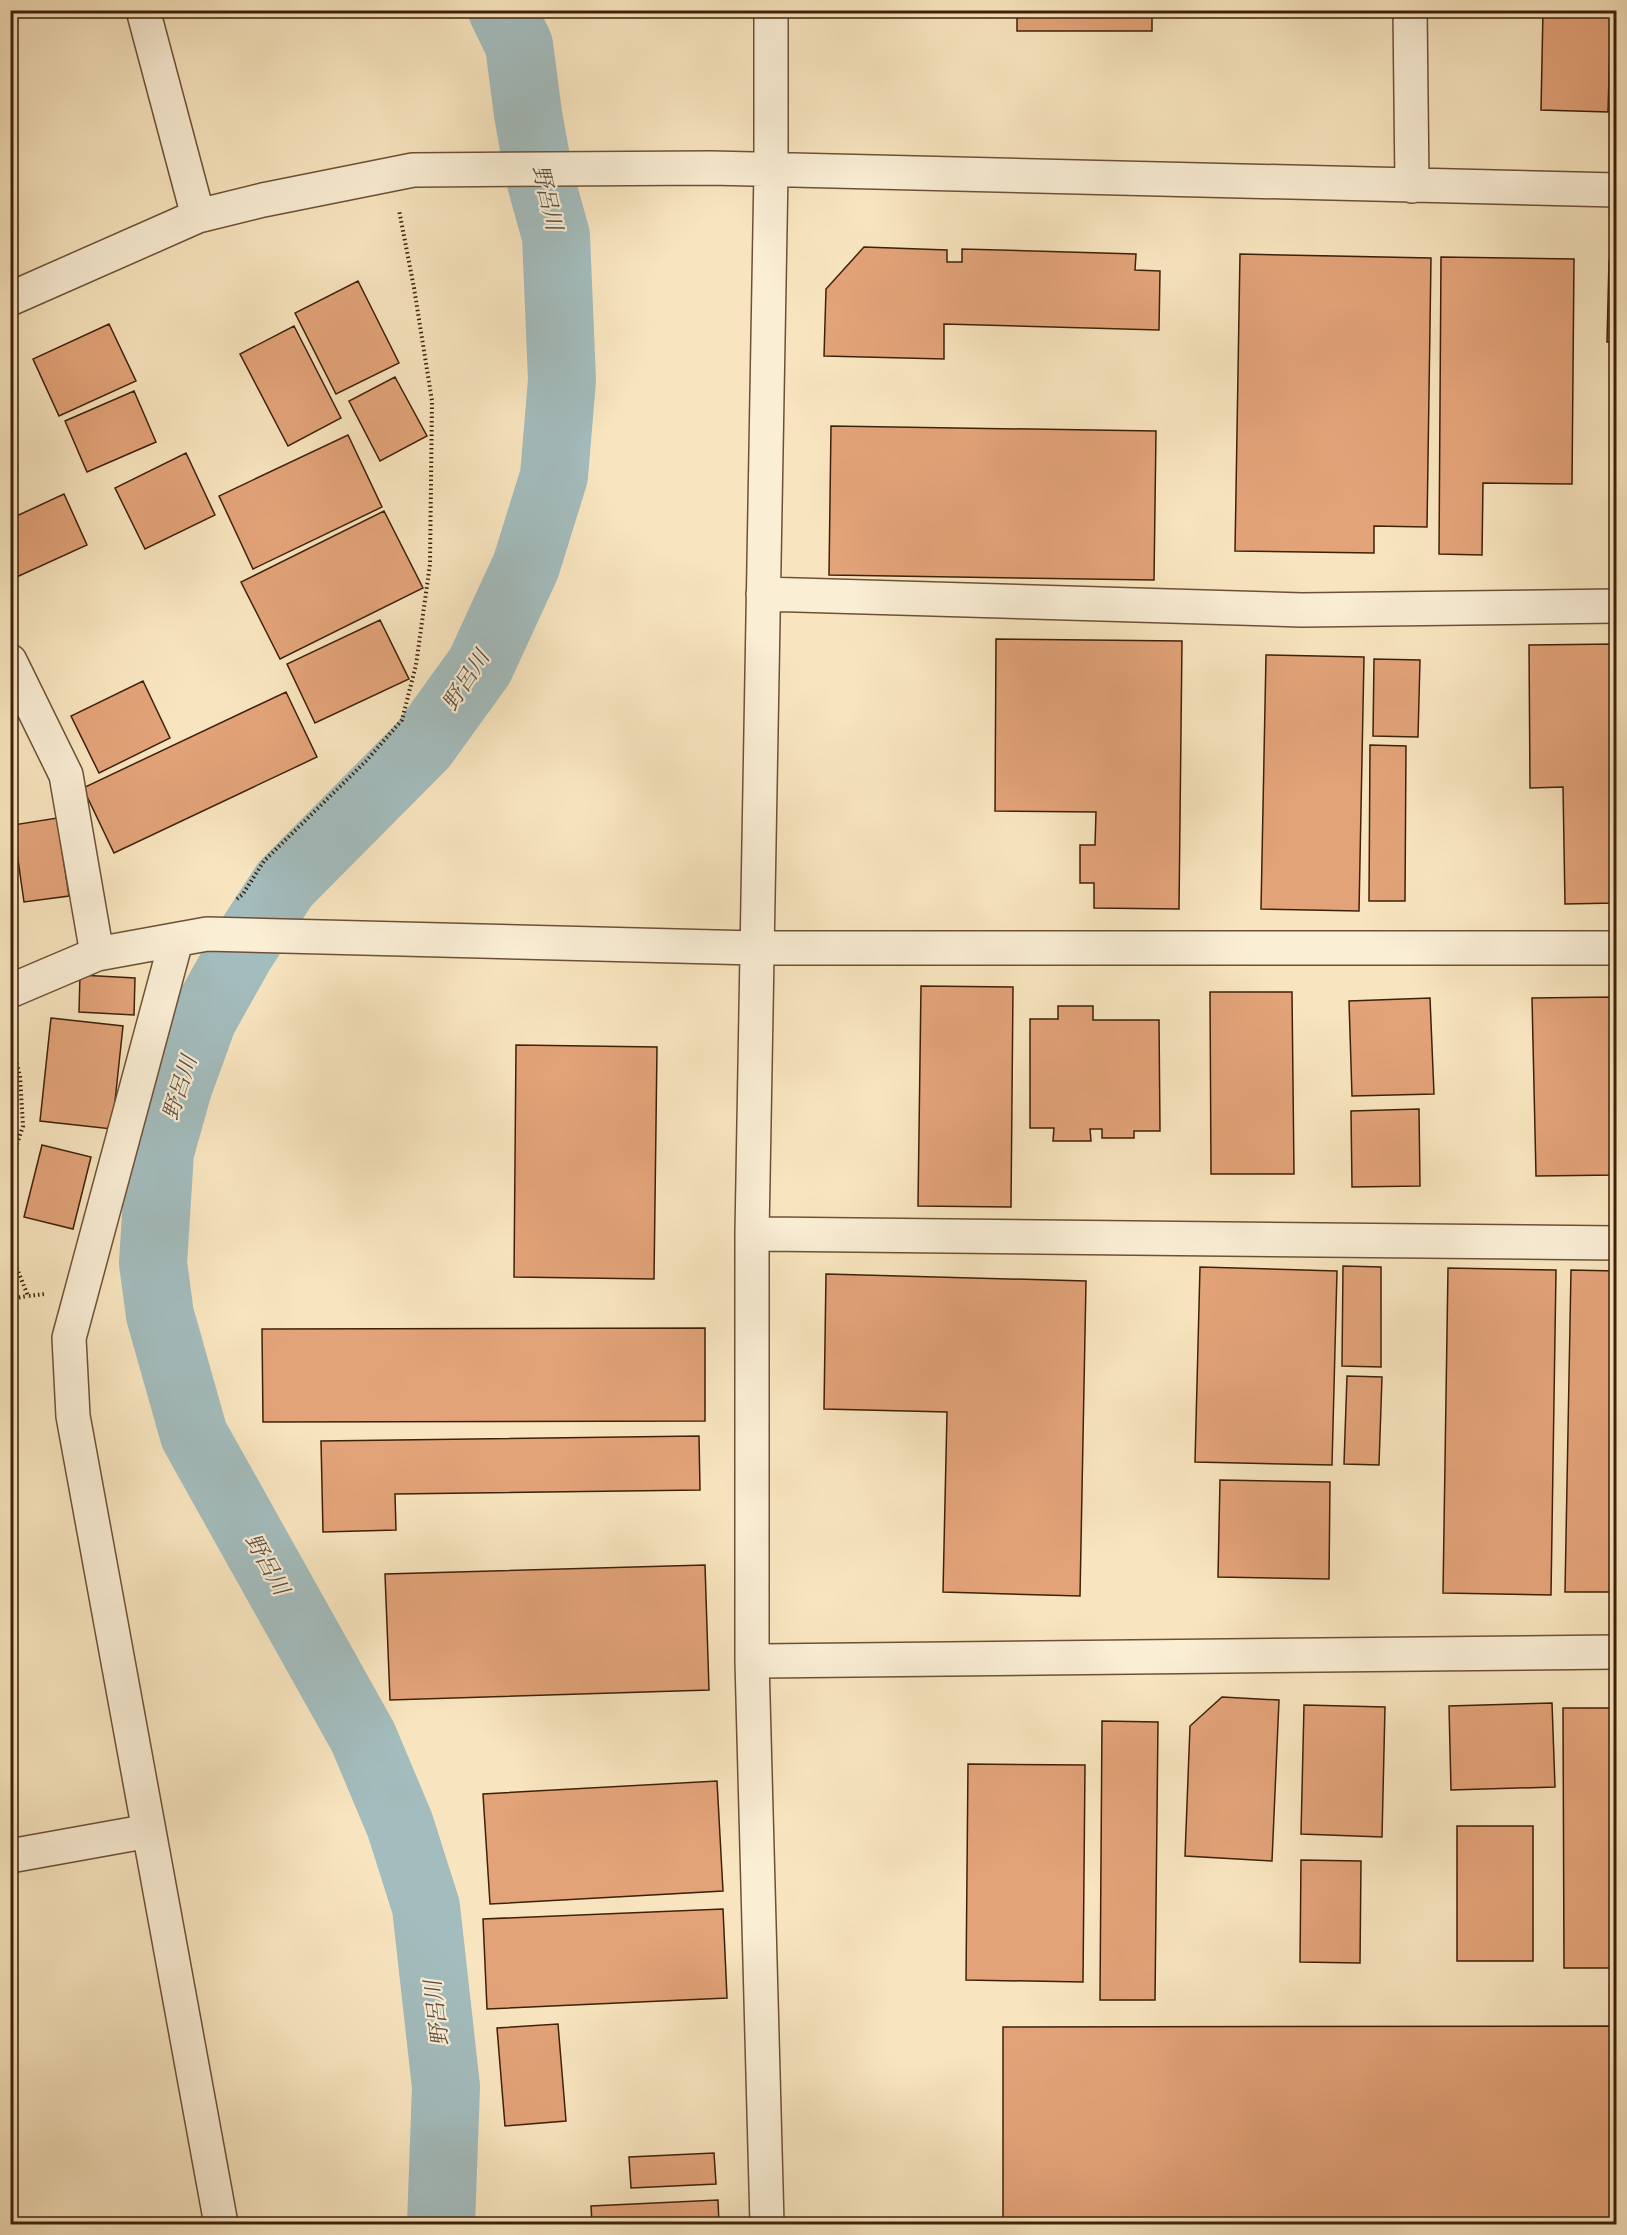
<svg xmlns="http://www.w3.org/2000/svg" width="1627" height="2235" font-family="'IM FELL English','Noto Serif JP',serif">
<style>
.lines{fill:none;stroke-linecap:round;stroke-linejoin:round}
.river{stroke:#a3bcbd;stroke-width:68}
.building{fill:#e3a379;stroke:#3f2009;stroke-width:1.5}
.minor-casing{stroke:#6d5136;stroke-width:36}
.path{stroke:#3f2009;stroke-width:4;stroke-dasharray:1.5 3;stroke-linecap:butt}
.minor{stroke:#faeed5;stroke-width:33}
.labels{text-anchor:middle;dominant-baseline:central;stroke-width:4.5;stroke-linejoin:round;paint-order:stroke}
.water-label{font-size:22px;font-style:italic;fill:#5d4f3f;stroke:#faeed5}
</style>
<rect width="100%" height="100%" fill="#f8e5bf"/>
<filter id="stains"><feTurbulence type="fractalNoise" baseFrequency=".00333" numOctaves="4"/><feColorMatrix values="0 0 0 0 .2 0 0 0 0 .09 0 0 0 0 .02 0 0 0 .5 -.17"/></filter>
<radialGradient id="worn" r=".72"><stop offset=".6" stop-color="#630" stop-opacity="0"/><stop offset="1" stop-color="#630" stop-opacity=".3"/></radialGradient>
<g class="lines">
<path class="river" d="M441,2224L446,2087L426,1907L400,1825L363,1737L194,1435L160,1315L153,1263L160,1152L178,1088L203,1019L240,953L285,884L423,745L480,666L526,566L554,476L562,380L556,236L539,175L528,114L519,45L502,10"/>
</g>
<path class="building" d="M1017,10H1152V31H1017Z
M1543,10H1611L1608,112L1541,110Z
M864,247L947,250V262H962V249L1136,254L1135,270L1160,271L1159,330L944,324V359L824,356L826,289Z
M1240,254L1431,258L1427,527L1374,526V553L1235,551Z
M1441,257L1574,259L1572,484L1483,483L1482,555L1439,554Z
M1609,261H1616V342H1607Z
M358,281L399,363L336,394L295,313Z
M109,324L136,381L59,416L33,359Z
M294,326L341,418L288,446L240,354Z
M395,377L427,436L380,461L349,401Z
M134,391L156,442L87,472L65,421Z
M831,426L1156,431L1154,580L829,575Z
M348,435L382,507L253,569L219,496Z
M186,453L215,515L145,549L115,488Z
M64,494L87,545L10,580V519Z
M384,511L423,588L280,659L241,582Z
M380,620L409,679L315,723L287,664Z
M996,639L1182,641L1179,909L1094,908V883H1080V845H1095L1096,812L995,811Z
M1616,644V903L1565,904L1563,787L1530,788L1529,645Z
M1266,655L1364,657L1359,911L1261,909Z
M1374,659L1420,660L1418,737L1373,736Z
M143,681L170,738L99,773L71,716Z
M286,692L317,757L114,853L83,788Z
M1370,745L1406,746L1405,901H1369Z
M57,818L69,896L24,902L13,825Z
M80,975L135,978L134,1015L79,1012Z
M921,986L1013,987L1011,1207L918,1206Z
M1210,992H1292L1294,1174H1211Z
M1614,997L1616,1175L1536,1176L1532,998Z
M1430,998L1434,1094L1352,1096L1349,1001Z
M1058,1006H1093V1020H1159L1160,1131H1134V1138H1102V1129H1090L1091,1141H1053L1054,1128H1030V1019H1058Z
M51,1018L123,1026L112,1129L40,1121Z
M516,1045L657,1047L654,1279L514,1277Z
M1419,1109L1420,1186L1352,1187L1351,1111Z
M42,1145L91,1157L73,1229L24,1217Z
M1343,1266L1381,1267V1367L1342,1366Z
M1200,1267L1337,1271L1332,1465L1195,1462Z
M1448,1268L1556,1270L1551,1595L1443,1593Z
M1571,1270L1616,1271V1592H1565Z
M826,1274L1086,1281L1080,1596L943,1592L947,1412L824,1409Z
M705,1328V1421L263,1422L262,1329Z
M1347,1376L1382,1377L1379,1465L1344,1464Z
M699,1436L700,1490L395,1494L396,1530L323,1532L321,1441Z
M1220,1480L1330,1482L1329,1579L1218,1577Z
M705,1565L709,1690L390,1700L385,1574Z
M1222,1697L1279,1700L1272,1861L1185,1856L1190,1726Z
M1552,1703L1555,1787L1451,1790L1449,1706Z
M1304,1705L1385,1707L1382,1837L1301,1834Z
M1563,1708H1616V1968H1564Z
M1102,1721L1158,1722L1155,2000H1100Z
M968,1764L1085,1765L1083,1982L966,1980Z
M717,1781L723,1891L490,1904L483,1794Z
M1457,1826H1533V1961H1457Z
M1301,1860L1361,1861L1360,1963L1300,1962Z
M723,1909L727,1998L487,2009L483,1919Z
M558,2024L566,2121L505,2126L497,2028Z
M1616,2026V2224H1003V2027Z
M714,2153L716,2184L631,2188L629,2157Z
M718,2200L719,2224H592L591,2206Z"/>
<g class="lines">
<g class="minor-casing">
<path id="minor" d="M143,10L198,216
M1410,10L1412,186
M10,299L198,216L263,200L413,170L711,168L1616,190
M763,594L1302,610L1616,606
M10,661L66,775L97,954
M176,941L69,1338L73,1416L221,2224
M10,991L97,954L207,934L756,948H1616
M752,1234L1616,1243
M752,1661L1616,1652
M10,1856L149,1831
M767,2224L752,1661V1234L771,171V10"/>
</g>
<path class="path" d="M237,899L243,894L264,861L366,761L402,720L416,665L430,564L432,401L414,288L399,210
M10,1037L20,1076L23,1126L10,1165
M10,1251L28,1296L45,1294
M10,1299L28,1296"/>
<use href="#minor" class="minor"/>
</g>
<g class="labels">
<g class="water-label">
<text transform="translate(546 198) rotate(77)">野呂川</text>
<text transform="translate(467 681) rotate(-57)">野呂川</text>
<text transform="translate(181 1088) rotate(-72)">野呂川</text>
<text transform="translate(266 1565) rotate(61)">野呂川</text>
<text transform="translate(438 2013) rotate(-97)">野呂川</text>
</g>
</g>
<rect width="1627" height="2235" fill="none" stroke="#f8e5bf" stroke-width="36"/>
<rect x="12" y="12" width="1603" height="2211" fill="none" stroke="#3f2009" stroke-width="3"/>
<rect x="18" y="18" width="1591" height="2199" fill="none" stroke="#3f2009" stroke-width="1.5"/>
<rect width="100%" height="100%" filter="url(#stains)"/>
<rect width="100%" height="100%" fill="url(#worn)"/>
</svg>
